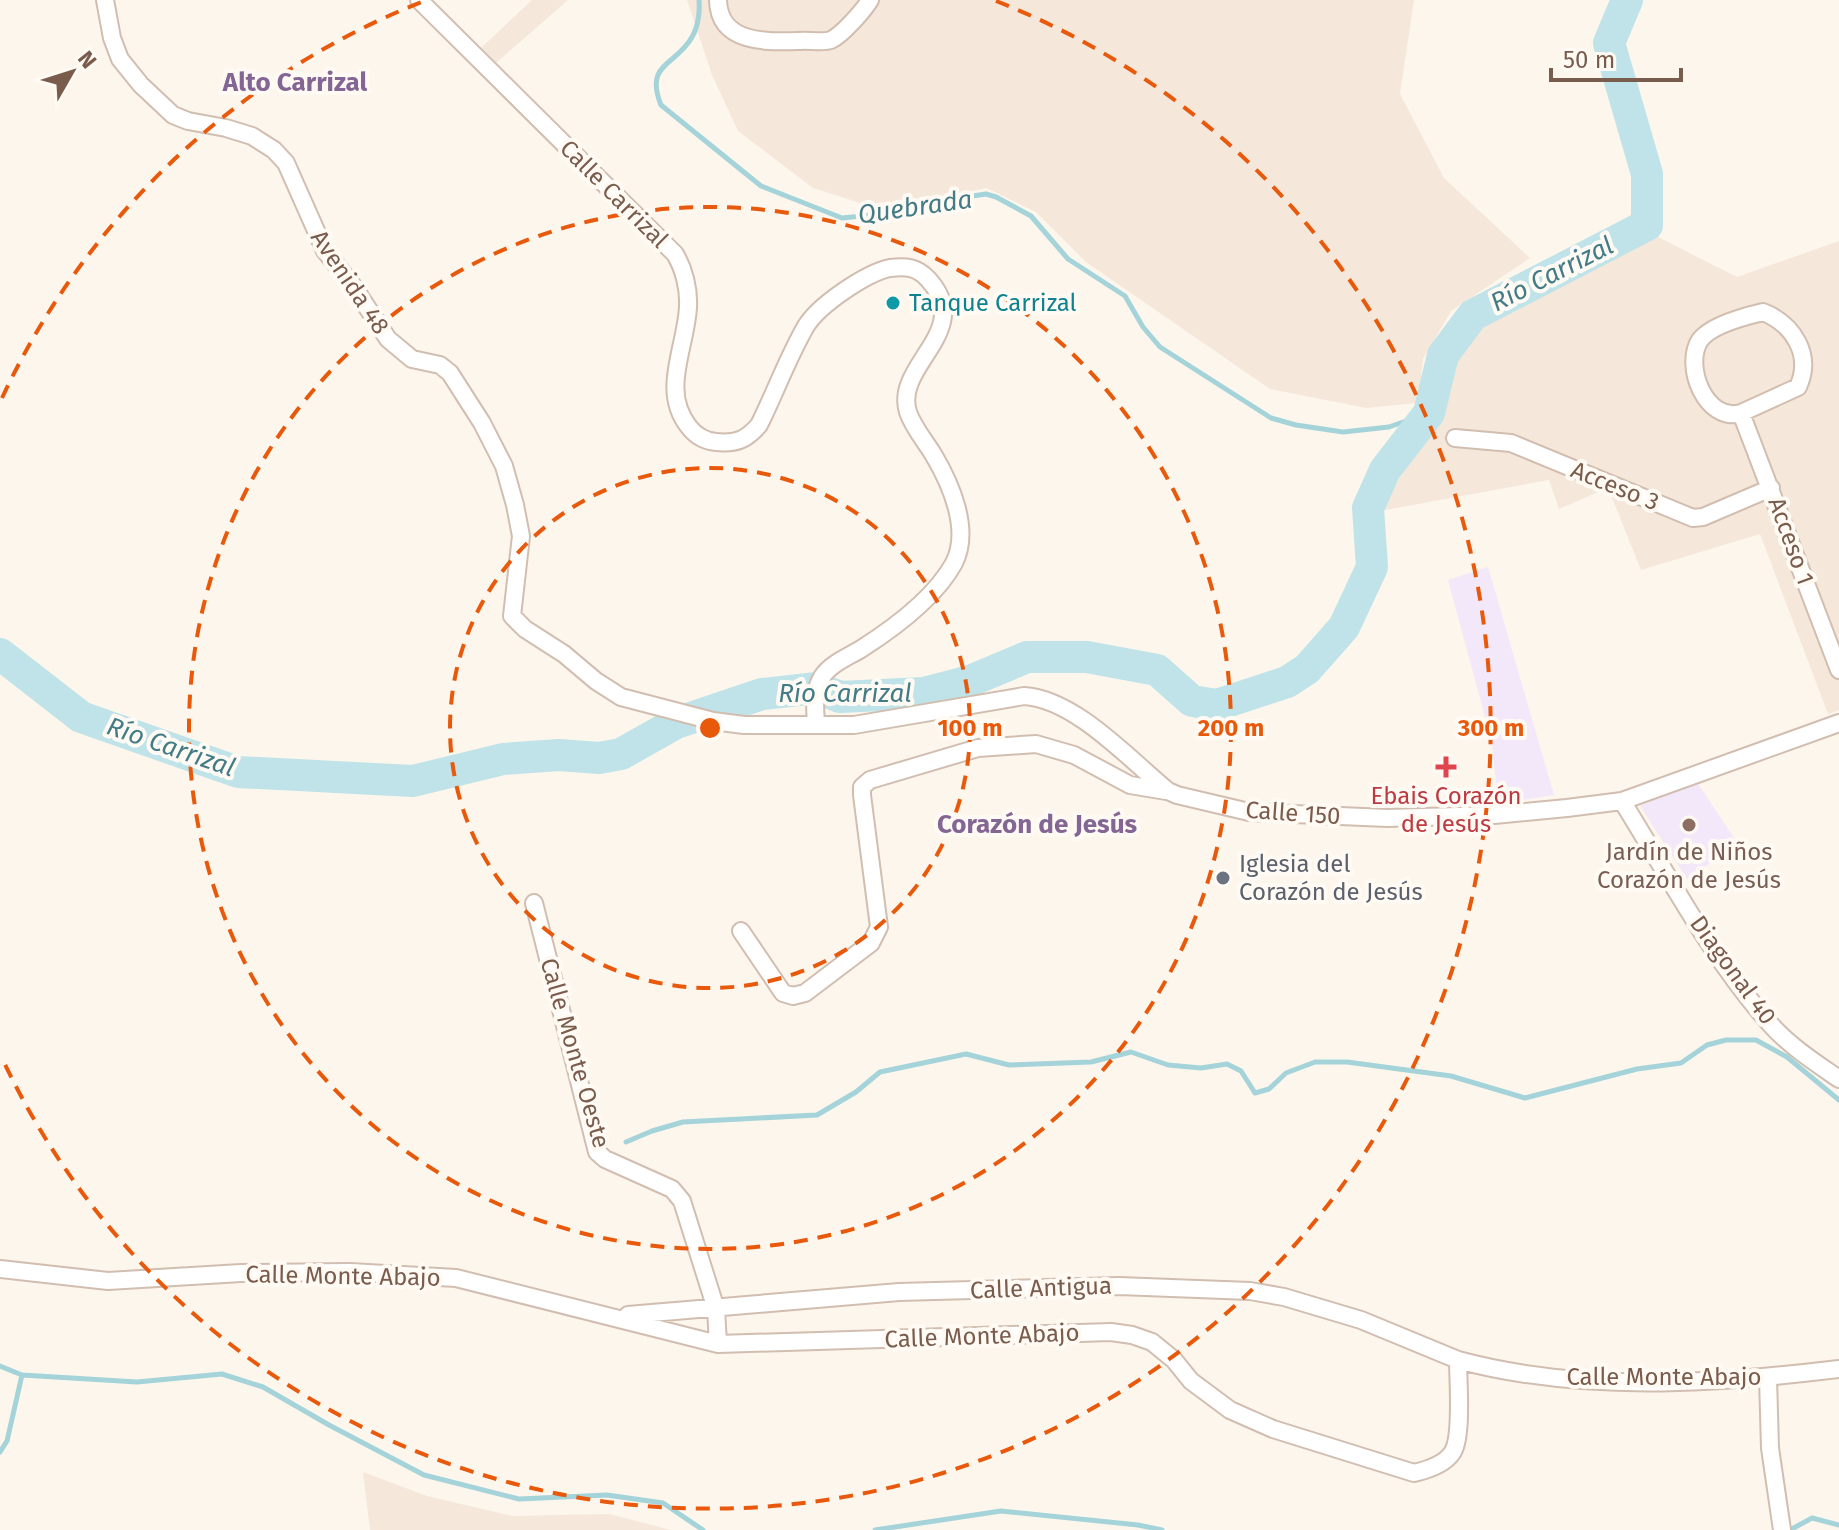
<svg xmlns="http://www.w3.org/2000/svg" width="1839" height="1530" font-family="'Fira Sans',sans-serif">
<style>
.residential{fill:#f5e8da}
.education{fill:#f3e8fa}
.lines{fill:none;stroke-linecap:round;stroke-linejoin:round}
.stream{stroke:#a5d3da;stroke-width:5}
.river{stroke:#bfe3e8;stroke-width:32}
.street-casing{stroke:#d1beb0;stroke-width:20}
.street{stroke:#fff;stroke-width:16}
.ring{fill:none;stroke:#e8590c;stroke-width:4;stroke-dasharray:14 10}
.culture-dot{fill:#0f9aa8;stroke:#fffaf3;stroke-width:3}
.health-dot{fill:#e0444e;stroke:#fffaf3;stroke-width:3}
.education-dot{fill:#8d6e63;stroke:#fffaf3;stroke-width:3}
.worship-dot{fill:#6b7280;stroke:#fffaf3;stroke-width:3}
.labels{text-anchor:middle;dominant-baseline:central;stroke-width:8;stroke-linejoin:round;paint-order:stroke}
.street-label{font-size:24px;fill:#7a5c4d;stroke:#fffaf3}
.culture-label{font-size:24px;fill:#0d838f;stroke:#fffaf3;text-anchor:start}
.health-label{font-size:24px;fill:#be3a42;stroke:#fffaf3}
.education-label{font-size:24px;fill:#785e54;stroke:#fffaf3}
.worship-label{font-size:24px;fill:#5b616d;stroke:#fffaf3;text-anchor:start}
.neighbourhood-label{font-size:26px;font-weight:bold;fill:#846695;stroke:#fffaf3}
.water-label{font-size:26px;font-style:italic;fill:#437c86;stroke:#fffaf3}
.centre{fill:#e8590c;stroke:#fffaf3;stroke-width:4}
.ring-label{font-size:24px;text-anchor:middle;font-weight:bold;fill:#e8590c;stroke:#fffaf3;stroke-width:8;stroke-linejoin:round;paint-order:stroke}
</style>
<rect width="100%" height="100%" fill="#fdf6ec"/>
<path class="residential" d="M532,0H568L496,63L481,48Z
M687,0H1414L1400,94L1444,178L1530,258L1451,311L1423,359L1418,403L1366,408L1270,389L1086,262L1036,212L986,188L882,210L813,188L738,131L712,75Z
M1652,234L1737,277L1839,241V710L1828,714L1760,534L1641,570L1608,488L1559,509L1549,480L1380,511L1436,417L1453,360L1482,322Z
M363,1472L427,1496L512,1516L609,1514L671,1530H370Z"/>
<path class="education" d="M1488,567L1554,795L1498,804L1492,743L1448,580Z
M1695,779L1738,844L1687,879L1640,806Z"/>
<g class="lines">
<path class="stream" d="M699,0C700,12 698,27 692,37C676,66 644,63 661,105L761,186L842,218L893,213L966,197L986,194L996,197L1031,216L1068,259L1125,296L1143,327L1160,347L1271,418L1296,425L1343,432L1389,427L1429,413
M626,1142L652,1131L683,1122L817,1115L856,1092L880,1072L966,1054L1009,1065L1091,1062L1131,1052L1168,1065L1201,1068L1227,1064L1241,1071L1255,1093L1269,1089L1286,1073L1315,1062H1347L1451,1076L1525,1098L1637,1069L1681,1063L1707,1045L1726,1040H1756L1787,1057L1839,1100
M0,1366L22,1375L137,1382L222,1374L263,1387L329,1425L424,1475L519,1499L607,1495L663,1503L703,1530
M0,1452L7,1441L22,1375
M875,1530L1001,1511L1138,1525L1162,1530
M1790,1530L1812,1518L1839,1525"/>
<path class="river" d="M0,654L81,717L238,772L413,781L503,759L559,755L599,758L621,754L676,723L762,694L817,688L840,697L924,693L970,681L1027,657H1087L1157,670L1192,701L1217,705L1287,682L1307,669L1344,627L1372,567L1368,508L1385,470L1429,413L1443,355L1473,315L1647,225V174L1609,43L1627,0"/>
<g class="street-casing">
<path id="street" d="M105,0L112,38L120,59L141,85L173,115L188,121L226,128L252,136L274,150L286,163L325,251L351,283L388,339L412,359L440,365L450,373L482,423L504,466L515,505L521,536L512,616L525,629L564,654L596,681L621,697L713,721L744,725H854L1024,696C1075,699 1129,759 1168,791L1177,795L1249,812L1387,818L1494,815L1567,808L1622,801L1839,723
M419,0L675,254C684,269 689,289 688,307C686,348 660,391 689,427C696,436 705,441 716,442C736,444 746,440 759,425C775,393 788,357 806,326C819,305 866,273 890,268C906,266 917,267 928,279C976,331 893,365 908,412C913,427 925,441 933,454C951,484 971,530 954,563C935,598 894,628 861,649C848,657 830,664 822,677C813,692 815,708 816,724
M718,0C719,44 767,42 800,41C809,40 823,43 831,40C842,35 864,10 870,0
M1763,312C1793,324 1813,355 1798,387L1741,413C1706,423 1683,366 1700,340C1711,325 1746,316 1763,312Z
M1741,413L1839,670
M1455,438L1511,443L1693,518L1703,517L1771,488
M1622,801C1669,876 1713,961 1772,1026C1791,1047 1816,1063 1839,1079
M534,903L597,1152L605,1159L672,1189L682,1201L716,1309L718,1344
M741,931L783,993L793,996L805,993L871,943L879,927L862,795V787L870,780L978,748L1036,744L1074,755L1130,785L1166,791
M0,1269L108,1281L241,1273L350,1272L456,1278L718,1344L1111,1332L1132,1335L1152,1342L1174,1360L1191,1381L1230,1410L1273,1429L1414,1473C1427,1470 1444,1465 1452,1453C1463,1438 1458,1381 1458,1360C1580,1393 1715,1384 1839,1369
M628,1315L899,1292L1119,1286L1250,1291L1284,1297L1361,1320L1458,1360
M1768,1378L1770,1448L1782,1530"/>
</g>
<use href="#street" class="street"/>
</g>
<g class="ring">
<circle cx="710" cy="728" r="260"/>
<circle cx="710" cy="728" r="521"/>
<path d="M2 398A781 781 0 0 1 424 1M996 1A781 781 0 1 1 2 1058"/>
</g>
<circle class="culture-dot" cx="893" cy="303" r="8"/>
<path class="health-dot" d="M1442 755h8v8h8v8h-8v8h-8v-8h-8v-8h8z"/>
<circle class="education-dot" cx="1689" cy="825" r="8"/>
<circle class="worship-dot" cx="1223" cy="878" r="8"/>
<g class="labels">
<g class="street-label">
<text transform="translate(614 194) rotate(45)">Calle Carrizal</text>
<text transform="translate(350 282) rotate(56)">Avenida 48</text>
<text transform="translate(1615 486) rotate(22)">Acceso 3</text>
<text transform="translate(1791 541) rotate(70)">Acceso 1</text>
<text transform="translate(1293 813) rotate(4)">Calle 150</text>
<text transform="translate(1733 970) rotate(54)">Diagonal 40</text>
<text transform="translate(575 1053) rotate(74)">Calle Monte Oeste</text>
<text transform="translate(343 1276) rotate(1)">Calle Monte Abajo</text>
<text transform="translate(1041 1288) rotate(-2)">Calle Antigua</text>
<text transform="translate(982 1336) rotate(-2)">Calle Monte Abajo</text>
<text x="1664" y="1377">Calle Monte Abajo</text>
</g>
<g class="culture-label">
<text x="909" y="303">Tanque Carrizal</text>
</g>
<g class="health-label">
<text x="1446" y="796">Ebais Corazón<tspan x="1446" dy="28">de Jesús</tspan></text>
</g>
<g class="education-label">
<text x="1689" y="852">Jardín de Niños<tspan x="1689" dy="28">Corazón de Jesús</tspan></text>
</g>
<g class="worship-label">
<text x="1239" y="864">Iglesia del<tspan x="1239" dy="28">Corazón de Jesús</tspan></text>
</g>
<g class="neighbourhood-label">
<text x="295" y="82">Alto Carrizal</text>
<text x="1037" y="824">Corazón de Jesús</text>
</g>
<g class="water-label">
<text transform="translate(915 207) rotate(-8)">Quebrada</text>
<text transform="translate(1552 274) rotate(-27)">Río Carrizal</text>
<text x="845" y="693">Río Carrizal</text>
<text transform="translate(171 747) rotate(19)">Río Carrizal</text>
</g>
</g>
<circle cx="710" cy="728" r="12" class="centre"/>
<g class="ring-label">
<text x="970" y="736">100 m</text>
<text x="1231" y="736">200 m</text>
<text x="1491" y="736">300 m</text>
</g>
<g transform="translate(72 72) rotate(51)" stroke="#fffaf3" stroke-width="6" paint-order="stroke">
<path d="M0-6L14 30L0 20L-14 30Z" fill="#7a5c4d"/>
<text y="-12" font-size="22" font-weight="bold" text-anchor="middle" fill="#7a5c4d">N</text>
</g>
<path d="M1551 68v12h130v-12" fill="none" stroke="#7a5c4d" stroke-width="4"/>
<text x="1563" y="68" font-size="24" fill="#7a5c4d" stroke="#fffaf3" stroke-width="6" paint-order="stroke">50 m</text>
</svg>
